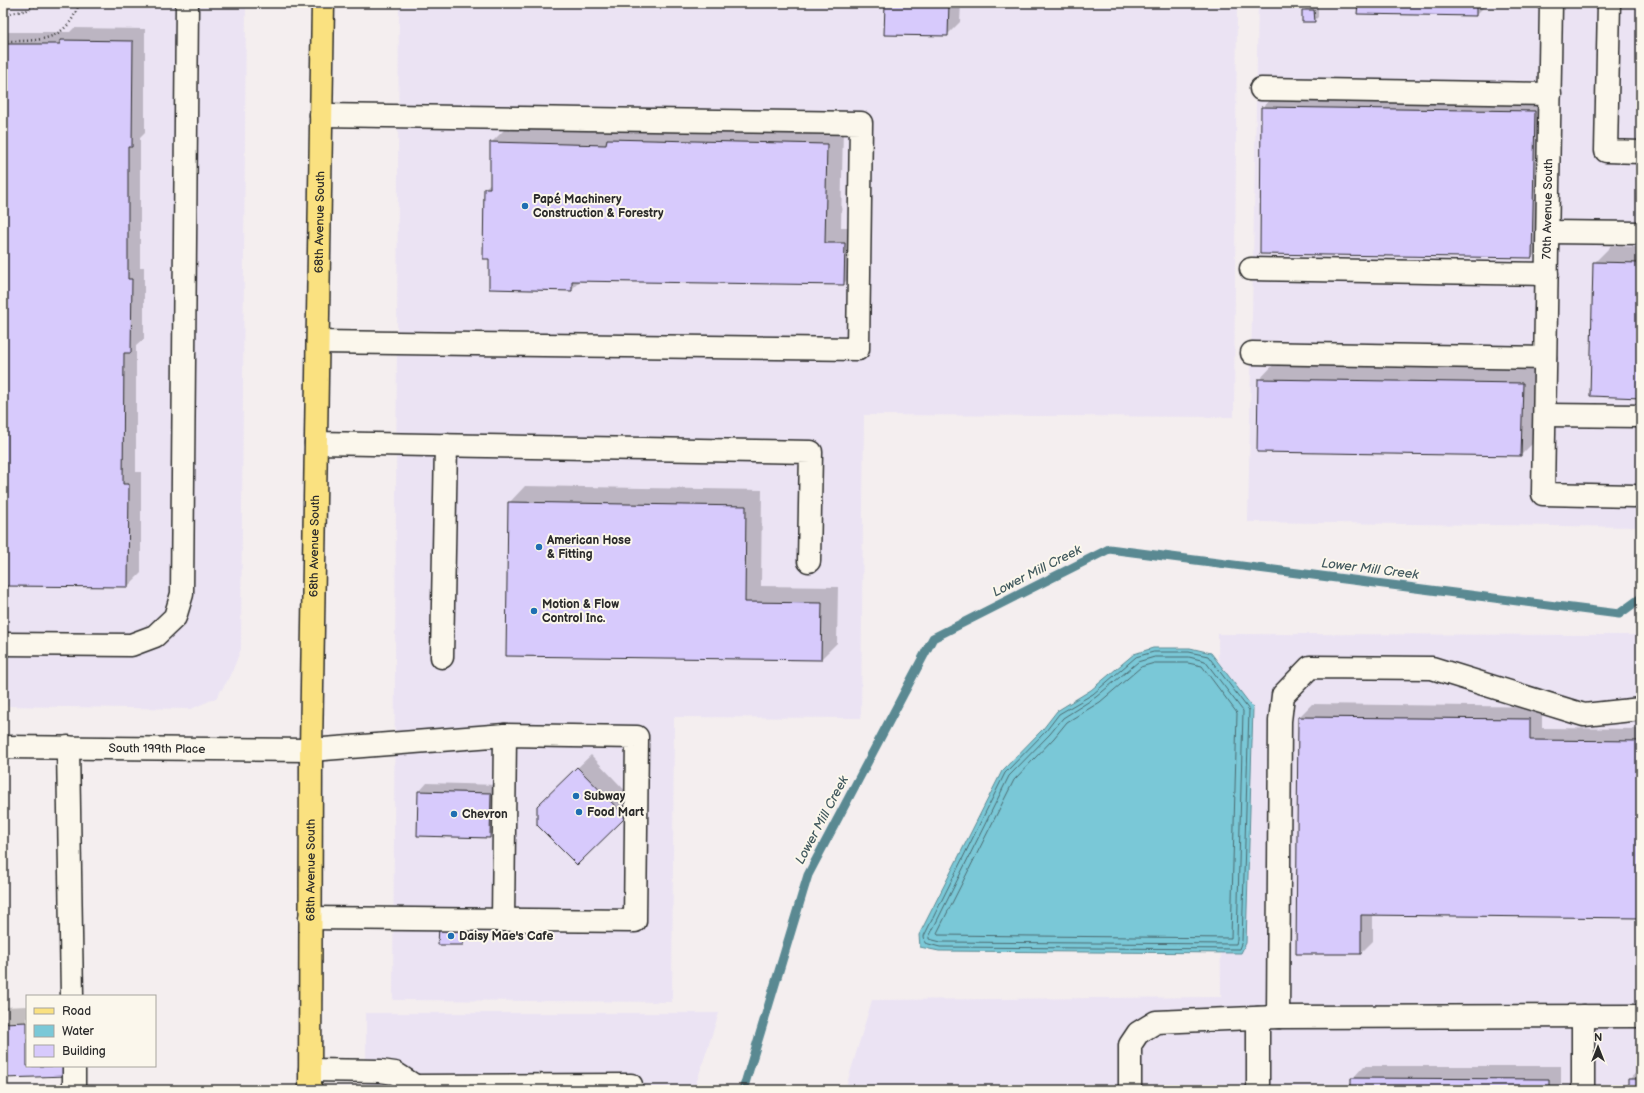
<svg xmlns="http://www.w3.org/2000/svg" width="1644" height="1093" font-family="'Balsamiq Sans',sans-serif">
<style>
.built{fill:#ebe3f3}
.water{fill:#7ac8d7;stroke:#5a8992}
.shadow{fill:#0003}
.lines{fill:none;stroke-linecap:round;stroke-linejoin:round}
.shore{stroke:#4b6a70;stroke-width:1}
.stream{stroke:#5a8992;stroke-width:9}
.building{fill:#d7cafc;stroke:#2b2b2b}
.minor-casing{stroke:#2b2b2b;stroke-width:25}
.major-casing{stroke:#2b2b2b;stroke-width:25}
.path{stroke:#2b2b2b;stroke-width:2.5;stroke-dasharray:1 3;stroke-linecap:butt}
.minor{stroke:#fbf7ec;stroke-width:22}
.major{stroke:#fae180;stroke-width:22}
.poi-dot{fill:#1f6fb2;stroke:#fbf7ec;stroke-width:1.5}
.labels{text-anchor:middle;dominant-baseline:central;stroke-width:4;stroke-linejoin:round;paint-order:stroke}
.poi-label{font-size:12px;font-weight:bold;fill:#2b2b2b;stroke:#fbf7ec;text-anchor:start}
.street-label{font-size:12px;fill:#2b2b2b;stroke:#fbf7ec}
.water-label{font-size:13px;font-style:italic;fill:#435a5f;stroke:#fbf7ec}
</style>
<rect width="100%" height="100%" fill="#f4eeef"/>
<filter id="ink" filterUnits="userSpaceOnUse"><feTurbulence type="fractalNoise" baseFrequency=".025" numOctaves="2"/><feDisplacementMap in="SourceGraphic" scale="8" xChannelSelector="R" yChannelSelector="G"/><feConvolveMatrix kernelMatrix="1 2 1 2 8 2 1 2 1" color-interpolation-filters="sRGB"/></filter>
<g filter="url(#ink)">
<path class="built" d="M3,3H246L241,649L230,677L216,698L191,709L3,706Z
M399,3H1237L1234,417L864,415L861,718L674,717L672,1002L393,1000Z
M1258,3H1641V527L1248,522Z
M1218,634L1641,635V1090H845L872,1000L1221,997Z
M366,1013H719L694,1090H366Z"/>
<path class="water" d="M1153,648H1190L1211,653L1253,708L1246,943L1241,953L939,951L920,947L919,935L1002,771L1043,729L1057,711L1091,690L1134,654Z"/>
<path class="shadow" d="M886,3H961L960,22L947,35Z
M1359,3H1488L1476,15Z
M1318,6V17L1314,21L1303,11L1307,7Z
M74,28L145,29V133L140,138V267H144V339L136,346V472H141V573L128,586L3,585V32H70Z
M1279,91L1551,95L1548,241L1532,257L1262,108Z
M508,126L843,127L841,227H861L860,267L843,284L581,280L571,290L490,258L485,188L491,183V143Z
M1611,246L1641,247V397L1594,263Z
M1275,363L1539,367L1537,439L1521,455L1259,380Z
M525,486L762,490L761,586L838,587L837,643L821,659L509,503Z
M1312,704L1542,707V728L1641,729V917L1373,914V941L1361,953H1297L1299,717Z
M591,755L638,804L625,817L551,793Z
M427,783L499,785L498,828L489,837L419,792Z
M467,924V940L463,944H439Z
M3,972L4,1007L27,1006V1066L5,1077V1090H3Z
M1364,1066H1561V1090H1348L1352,1086V1079Z
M1641,1067V1090H1629V1080Z"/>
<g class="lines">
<path class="shore" d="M1154,652H1189L1208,656L1249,710L1242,941L1239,949L940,947L925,943L924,936L1005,773L1046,731L1059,714L1093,694L1136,657Z
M1155,657H1189L1205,661L1243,711L1237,940L1236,944L941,942L929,939V937L1009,776L1050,734L1063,718L1096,697L1138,662Z
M1155,663H1188L1202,666L1237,713L1231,938L938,935L937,933L1014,780L1054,738L1067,722L1100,702L1141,667Z"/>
<path class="stream" d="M743,1090L808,875L933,638L1109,549L1619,614L1641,598"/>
</g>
<path class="building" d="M860,3H949L948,36L884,35L885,4Z
M1358,3H1476V16L1357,14Z
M1302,10H1314L1315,22H1302Z
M60,40L133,41L132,147H128V279H132L131,353H124L123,484H129L128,587L3,586V44H60Z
M1261,107L1535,111L1532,258L1260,254Z
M607,139L827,144L825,243H845L844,285L572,281V291L489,289V259H483L484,188H490V142L606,145Z
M1593,262L1641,263V398L1590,396Z
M1258,379L1523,383L1521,456L1257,452Z
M508,502L746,506L745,602L822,603L821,660L506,656Z
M1298,717L1530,719V740L1641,741V918L1361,915V954H1296Z
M577,767L626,817L577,865L537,825V806Z
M418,791L491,793L490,838L417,836Z
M439,926L464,927L463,945H438Z
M27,1022V1066H68V1076L3,1078V1023Z
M1351,1078L1549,1079V1090H1351Z
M1628,1079H1641V1090H1628Z"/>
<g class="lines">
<g class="minor-casing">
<g id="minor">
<path d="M1551,3L1543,494L1634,496"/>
<path d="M1609,3L1606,151L1641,152"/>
<path d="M1261,89L1550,94"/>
<path d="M1548,232L1641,233"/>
<path d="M1251,269L1547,274"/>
<path d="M318,342L858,349L861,123L321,115"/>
<path d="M1252,353L1545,358"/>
<path d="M1545,415L1641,416"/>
<path d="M316,443L811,452L809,561"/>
<path d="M3,644L131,645L155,636L175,617L182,594L187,3"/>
<path d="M442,657L446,445"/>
<path id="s1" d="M3,747L311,750L505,735L637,737L635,921L310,918"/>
<path d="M68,747L72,996"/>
<path d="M503,920L505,735"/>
<path d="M1278,1017L1280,721L1283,695L1310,667L1432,668L1584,715L1641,709"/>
<path d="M74,1066V1090"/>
<path d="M310,1070L381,1071L395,1073L415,1086V1090"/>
<path d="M415,1086L631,1085L630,1090"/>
<path d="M1130,1090V1045L1138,1033L1156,1022L1278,1017L1641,1016"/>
<path d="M1258,1090V1018"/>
<path d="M1583,1090V1016"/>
</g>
</g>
<g class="major-casing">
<g id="major">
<path id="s2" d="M310,1090L311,750L323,3"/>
</g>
</g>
<path class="path" d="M3,15L27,10L40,3
M3,41C37,41 67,43 79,3"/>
<use href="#minor" class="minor"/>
<use href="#major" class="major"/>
</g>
</g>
<g class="poi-dot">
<circle cx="525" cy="206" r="4"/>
<circle cx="539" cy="547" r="4"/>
<circle cx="534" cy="611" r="4"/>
<circle cx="576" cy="796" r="4"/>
<circle cx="579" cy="812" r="4"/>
<circle cx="454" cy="814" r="4"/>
<circle cx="451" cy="936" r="4"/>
</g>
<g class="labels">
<g class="poi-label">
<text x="533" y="199">Papé Machinery<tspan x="533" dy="14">Construction &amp; Forestry</tspan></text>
<text x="547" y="540">American Hose<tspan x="547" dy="14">&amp; Fitting</tspan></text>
<text x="542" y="604">Motion &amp; Flow<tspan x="542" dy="14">Control Inc.</tspan></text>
<text x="584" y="796">Subway</text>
<text x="587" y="812">Food Mart</text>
<text x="462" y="814">Chevron</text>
<text x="459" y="936">Daisy Mae's Cafe</text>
</g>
<g class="street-label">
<text transform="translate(1548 209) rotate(-89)">70th Avenue South</text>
<text stroke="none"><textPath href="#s2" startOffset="868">68th Avenue South</textPath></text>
<text stroke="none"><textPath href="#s2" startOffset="544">68th Avenue South</textPath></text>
<text stroke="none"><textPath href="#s1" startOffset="154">South 199th Place</textPath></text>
<text stroke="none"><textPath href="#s2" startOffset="220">68th Avenue South</textPath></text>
</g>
<g class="water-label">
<text transform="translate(1370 569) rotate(7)">Lower Mill Creek</text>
<text transform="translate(1037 571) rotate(-27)">Lower Mill Creek</text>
<text transform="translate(822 820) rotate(-62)">Lower Mill Creek</text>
</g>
</g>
<rect width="1644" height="1093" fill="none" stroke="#fbf7ec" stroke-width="16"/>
<rect x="8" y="8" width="1628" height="1077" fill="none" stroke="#2b2b2b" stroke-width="1.5" filter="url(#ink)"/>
<rect x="26" y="995" width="130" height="72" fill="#fbf7ec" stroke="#a8a59f"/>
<rect x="34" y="1008" width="20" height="6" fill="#fae180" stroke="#a8a59f"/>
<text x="62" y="1015" font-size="12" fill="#2b2b2b">Road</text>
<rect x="34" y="1025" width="20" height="12" fill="#7ac8d7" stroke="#a8a59f"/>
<text x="62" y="1035" font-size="12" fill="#2b2b2b">Water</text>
<rect x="34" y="1045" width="20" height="12" fill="#d7cafc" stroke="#a8a59f"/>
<text x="62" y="1055" font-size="12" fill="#2b2b2b">Building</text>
<g transform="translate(1598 1047)" stroke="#fbf7ec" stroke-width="3" paint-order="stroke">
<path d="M0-3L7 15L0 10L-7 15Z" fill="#2b2b2b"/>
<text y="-6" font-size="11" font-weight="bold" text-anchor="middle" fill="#2b2b2b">N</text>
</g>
</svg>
